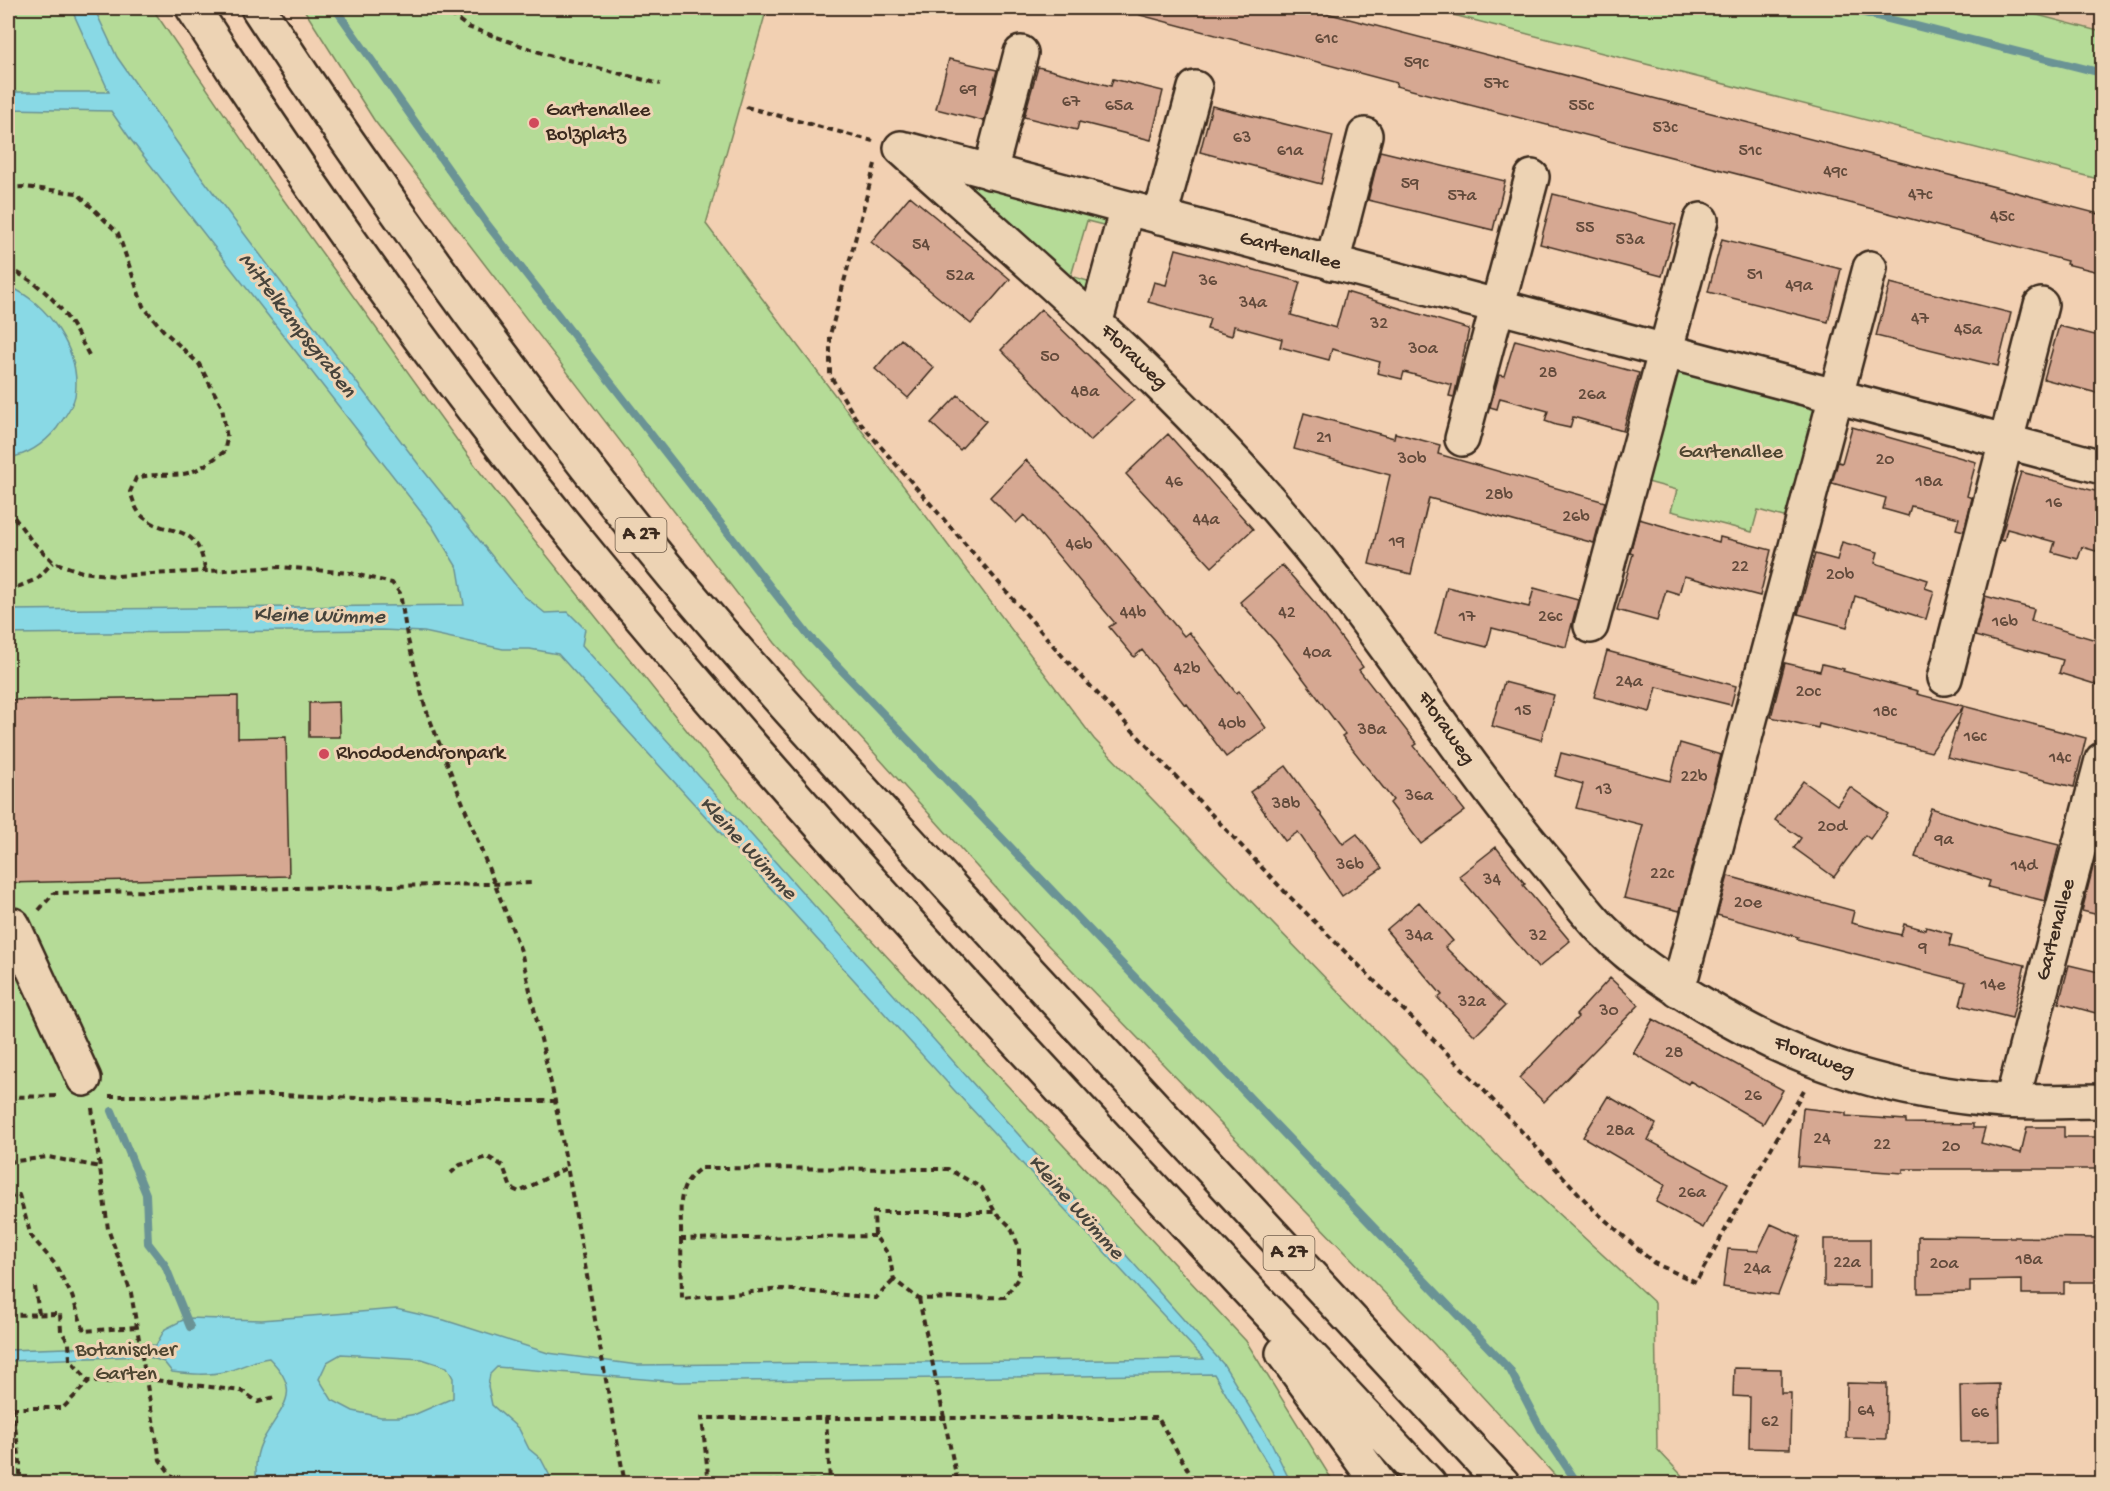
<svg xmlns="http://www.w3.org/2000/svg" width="2110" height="1491" font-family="'Gochi Hand',sans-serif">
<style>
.built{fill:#e6c1a5}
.green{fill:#b5db97;stroke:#78825a;stroke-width:1.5}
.water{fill:#89d9e5;stroke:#6a9395;stroke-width:1.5;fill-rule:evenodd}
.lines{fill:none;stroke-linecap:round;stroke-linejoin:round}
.stream{stroke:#6a9395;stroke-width:8}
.building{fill:#d6a892;stroke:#3b2a1e;stroke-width:1.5}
.minor-casing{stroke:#3b2a1e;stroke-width:38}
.highway-casing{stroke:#3b2a1e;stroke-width:38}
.path{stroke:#3b2a1e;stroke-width:4;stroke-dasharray:6 4.5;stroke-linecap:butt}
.minor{stroke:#edd3b4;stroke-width:33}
.highway{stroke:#edd3b4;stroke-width:33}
.rail{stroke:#3b2a1e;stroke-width:4.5;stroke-dasharray:9 4.5;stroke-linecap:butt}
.poi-dot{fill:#d1495b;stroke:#edd3b4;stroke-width:2}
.labels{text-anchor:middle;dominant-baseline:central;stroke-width:6;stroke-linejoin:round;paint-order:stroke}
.number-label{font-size:18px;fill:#624a3b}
.shield{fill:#edd3b4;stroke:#705d4b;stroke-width:1.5}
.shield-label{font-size:20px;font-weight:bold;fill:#3b2a1e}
.poi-label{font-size:21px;fill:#3b2a1e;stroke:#edd3b4;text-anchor:start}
.street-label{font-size:21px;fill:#3b2a1e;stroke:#edd3b4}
.park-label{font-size:21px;fill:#4d4530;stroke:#edd3b4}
.water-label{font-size:22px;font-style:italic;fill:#47443c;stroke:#edd3b4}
</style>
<rect width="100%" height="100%" fill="#f2d0b2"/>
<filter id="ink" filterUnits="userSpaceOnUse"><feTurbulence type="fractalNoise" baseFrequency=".0167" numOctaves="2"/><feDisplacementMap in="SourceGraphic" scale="12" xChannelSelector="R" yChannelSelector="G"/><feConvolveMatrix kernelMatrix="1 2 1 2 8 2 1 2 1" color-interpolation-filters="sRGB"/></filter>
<g filter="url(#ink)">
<path class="built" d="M2001,8H2102V35Z"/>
<path class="green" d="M8,8H152L270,181L480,472L752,812L1246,1341L1334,1483H8Z
M303,8H767L706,224L1094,739L1515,1174L1655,1303L1657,1449L1689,1483H1562L1434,1344L1043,940L775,643L374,120Z
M1426,8H2011L2102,32V180Z
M937,168L1105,215L1107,226L1087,221L1071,276L1091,282L1087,297Z
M1674,371L1820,410L1791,519L1758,510L1752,532L1671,511L1677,490L1644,481Z"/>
<path class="water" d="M71,8H94L117,57L197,171L419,465L524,596L545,613L568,612L585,629L582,645L1224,1365L1271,1442L1291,1483H1279L1214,1374L679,1382L497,1367L490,1374L488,1386L492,1405L519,1429L529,1449L541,1459L551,1478L546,1483L257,1484C255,1468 255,1453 264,1438C283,1405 303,1392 269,1358C254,1360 242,1367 228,1371C209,1376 190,1374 172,1372L164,1362L146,1356L8,1361V1350L156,1345L165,1329L187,1318L262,1320L396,1309L444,1320L548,1353L638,1365L1204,1359L954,1090L558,654L530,649H503L424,632L382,630L8,634V610L464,605L458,569L432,526L131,140L111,111L8,109V92H109ZM341,1354L422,1359L447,1367L453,1378V1398L416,1414L399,1417H381L353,1411L332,1400L319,1379L327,1362Z
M8,286C48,302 82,352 75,396C73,407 63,419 57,428C44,444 28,455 8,458Z"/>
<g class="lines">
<path class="stream" d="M335,8L487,224L807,634L1510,1370L1541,1429L1578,1484
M1845,8L2102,73
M112,1111L146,1194L148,1243L165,1265L190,1327"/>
</g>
<path class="building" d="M1141,8H1307L2103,215V273L2066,264L2067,261L1900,216L1396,86L1397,83L1140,15Z
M949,59L997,70L984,121L936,109Z
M1038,67L1111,86L1113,79L1163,91L1151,140L1079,122L1077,130L1024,117Z
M1212,106L1333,136L1321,184L1200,152Z
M1380,151L1505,181L1493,230L1368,200Z
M1553,194L1676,225L1662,276L1540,244Z
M910,196L1010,279L971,324L871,242Z
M1722,239L1841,269L1828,322L1708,292Z
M1176,249L1300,282L1291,315L1336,328L1346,292L1469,329L1454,397L1449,396L1452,385L1404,372L1402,379L1377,373L1380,362L1332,349L1329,360L1280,347L1282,339L1234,326L1232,336L1207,329L1210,319L1148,302L1154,282L1166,285Z
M1890,283L2011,313L1998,366L1876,336Z
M1041,309L1134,400L1090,441L1001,350Z
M2059,326L2103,337V373L2097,393L2044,379Z
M901,339L934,368L908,398L875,369Z
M1515,340L1639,373L1623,431L1573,417L1570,428L1556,425L1545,421L1548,411L1500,398L1497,409L1490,407L1499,375L1504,376Z
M958,395L986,421L960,450L931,423Z
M1304,413L1394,438L1395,433L1440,445L1438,454L1605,502L1594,543L1429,498L1411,574L1369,564L1390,475L1294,449Z
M1852,427L1976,462L1967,496L1972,498L1964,531L1956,529L1959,518L1911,506L1908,516L1894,512L1883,509L1886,498L1832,483L1838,462L1842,463Z
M1168,434L1253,529L1212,567L1126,474Z
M1026,460L1080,512L1184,636L1189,632L1236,693L1239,691L1266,728L1226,757L1187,704L1185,705L1142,650L1134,657L1109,627L1115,623L1024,515L1016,523L990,497Z
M2021,472L2103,493V553L2082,547L2078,559L2052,552L2055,542L2007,529L2004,541L2000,540Z
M1639,519L1719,542L1720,537L1771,550L1760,596L1684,576L1679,594L1666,590L1657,621L1617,610L1633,554L1630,553Z
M1842,542L1878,552L1875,563L1928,580L1925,588L1934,591L1926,619L1855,596L1847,627L1798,614L1815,554L1837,560Z
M1282,565L1316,604L1363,667L1359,670L1417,744L1414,746L1465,811L1421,844L1390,803L1393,800L1342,736L1345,734L1275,641L1240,602Z
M1447,587L1529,607L1534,588L1578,600L1566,647L1492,628L1487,647L1435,634Z
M1985,596L2034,609L2031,621L2103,642V670L2098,685L2059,673L2063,660L1975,636Z
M1607,651L1736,686L1731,705L1657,687L1650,712L1594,697Z
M1785,663L1820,671L1822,664L1844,669L1843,671L1918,691L1917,694L2086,738L2074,787L1947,757L1963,707L1931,752L1819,724L1818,728L1771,717Z
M1504,682L1554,695L1541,740L1492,726Z
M238,696V738L286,737L289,876L8,883V700Z
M339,702L340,737H309V703Z
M1680,743L1721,755L1680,911L1624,898L1643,825L1576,808L1583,784L1555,776L1561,753L1670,781Z
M1286,766L1343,844L1357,834L1382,868L1342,896L1298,832L1285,841L1250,792Z
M1803,781L1837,805L1850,787L1888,814L1870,839L1865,835L1834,877L1794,848L1801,838L1775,820Z
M1931,808L2003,831L2059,845L2045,901L1988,887L1990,881L1915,857Z
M1496,847L1525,884L1523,885L1570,941L1538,968L1459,876Z
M2094,863L2103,865V916L2082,911Z
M1728,876L1854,911L1851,923L1901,935L1904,924L1925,930L1926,927L1952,934L1949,946L2025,965L2012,1018L1960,1005L1966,982L1797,939L1798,937L1717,915Z
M1419,902L1453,941L1445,947L1505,1006L1475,1036L1438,998L1442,995L1386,930Z
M2069,965L2103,973V1015L2059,1003Z
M1610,978L1639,1005L1544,1102L1519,1078L1578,1017L1576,1015Z
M1653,1019L1783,1090L1763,1124L1690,1081L1688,1084L1633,1053Z
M1608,1096L1656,1124L1648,1140L1728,1183L1703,1228L1656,1202L1665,1185L1583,1137Z
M1803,1108L1846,1113V1116L1906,1120V1123L1973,1124V1128H1985L1981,1143L2021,1153L2027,1127H2064V1137H2103V1169H1903V1173L1798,1166Z
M1771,1224L1800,1237L1778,1295L1723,1287L1728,1249L1758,1251Z
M1918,1236L2103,1238V1282H2064V1294H2022V1280L1970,1281V1292L1918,1293Z
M1824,1239H1870V1287L1824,1286Z
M1734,1368L1781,1369V1393H1791L1790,1449L1749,1448L1750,1397L1733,1396Z
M1847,1383L1887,1384L1886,1439L1846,1438Z
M1999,1384L2000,1441L1961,1442L1960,1385Z"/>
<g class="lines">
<g class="minor-casing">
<path id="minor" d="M901,148C1037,270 1176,388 1293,528C1385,636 1459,758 1550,866C1569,889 1586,914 1607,934C1634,962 1670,985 1704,1005C1794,1060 1877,1088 1982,1099C2022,1104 2063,1101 2102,1101
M906,149L2102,467
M990,172L1021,53
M1160,217L1195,88
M1332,263L1365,135
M1096,321L1127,208
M1462,439L1532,177
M1591,626L1701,220
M1945,678L2041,305
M8,925H13L84,1079
M1678,990L1870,268
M2012,1101L2102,760"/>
</g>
<g class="highway-casing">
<path id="highway" d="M193,8C309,188 436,368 572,534C842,865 1139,1171 1429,1484
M258,8C368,176 486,339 610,497C717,635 838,763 955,892C1137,1090 1320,1287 1503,1484
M1283,1353L1379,1484"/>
</g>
<path class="path" d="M442,8L468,27L545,54L660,84
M746,107L873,141
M875,164L830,335V375L855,417L1065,659L1284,891L1478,1084L1594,1210L1654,1263L1696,1282L1805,1088
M8,188L24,187L77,193L118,233L143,306L163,330L199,364L222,407L227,439L224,452C212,460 198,472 183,474C166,476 154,473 136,478L130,492C133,499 135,508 140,514C166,540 197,517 205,570
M8,268C52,289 67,314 90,357
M8,509L31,540L53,562L82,572L116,576L281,567L350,573L392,583L400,593L407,636L425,707L521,951L555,1101L625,1484
M8,591L37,579L53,562
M39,910L54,893L535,883
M109,1096L284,1095L435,1101H555
M8,1097L59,1096
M92,1108L108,1229L131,1293L160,1460L178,1484
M8,1162L48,1157L100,1167
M451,1173L460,1165L488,1157L503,1166L511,1188L519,1192L568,1167
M8,1198L19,1195L31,1236L55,1264L72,1296L84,1331L137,1327
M875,1236L681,1239C682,1209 674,1187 701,1168L948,1169L982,1188L995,1212L1010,1226L1019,1247V1277L1005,1297L919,1299L894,1280L889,1255L875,1236L874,1212H995
M681,1239L682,1299L782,1289L876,1298L894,1280
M35,1287L39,1314
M919,1299L958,1484
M8,1315L60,1314L61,1331L69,1343L70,1360L89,1381
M8,1376L20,1462V1484
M146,1379L242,1391L258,1402L275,1397
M12,1408H63L89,1381L115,1382L126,1372H144
M826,1418L830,1481
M619,1484L830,1481L951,1484
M709,1484L702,1418H1158L1196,1484"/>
<use href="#minor" class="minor"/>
<use href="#highway" class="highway"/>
<path class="rail" d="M2088,8L2102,11"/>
</g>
</g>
<g class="poi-dot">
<circle cx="534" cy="123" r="6"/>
<circle cx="324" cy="754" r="6"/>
</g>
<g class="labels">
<g class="number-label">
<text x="1326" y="39">61c</text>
<text x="1416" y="63">59c</text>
<text x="1496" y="84">57c</text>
<text x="968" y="90">69</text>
<text x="1071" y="102">67</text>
<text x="1119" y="106">65a</text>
<text x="1581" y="106">55c</text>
<text x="1665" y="128">53c</text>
<text x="1242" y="138">63</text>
<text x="1290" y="151">61a</text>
<text x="1750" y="151">51c</text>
<text x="1835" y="172">49c</text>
<text x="1410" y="184">59</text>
<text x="1920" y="195">47c</text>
<text x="1462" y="196">57a</text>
<text x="2002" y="217">45c</text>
<text x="1585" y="228">55</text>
<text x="1630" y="240">53a</text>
<text x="921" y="245">54</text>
<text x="1755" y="275">51</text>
<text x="960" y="276">52a</text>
<text x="1208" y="281">36</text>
<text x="1799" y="286">49a</text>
<text x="1253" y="303">34a</text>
<text x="1920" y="319">47</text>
<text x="1379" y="324">32</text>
<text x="1968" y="330">45a</text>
<text x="1423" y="349">30a</text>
<text x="1050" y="357">50</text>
<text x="1548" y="373">28</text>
<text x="1085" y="392">48a</text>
<text x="1592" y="395">26a</text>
<text x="1324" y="438">21</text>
<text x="1412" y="459">30b</text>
<text x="1885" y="460">20</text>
<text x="1174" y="482">46</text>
<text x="1929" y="482">18a</text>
<text x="1499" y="495">28b</text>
<text x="2054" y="503">16</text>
<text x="1576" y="517">26b</text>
<text x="1206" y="520">44a</text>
<text x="1397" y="542">19</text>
<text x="1079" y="545">46b</text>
<text x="1740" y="567">22</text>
<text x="1840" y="575">20b</text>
<text x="1133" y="613">44b</text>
<text x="1287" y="613">42</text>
<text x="1467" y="617">17</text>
<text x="1550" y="617">26c</text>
<text x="2005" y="622">16b</text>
<text x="1317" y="653">40a</text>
<text x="1187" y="669">42b</text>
<text x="1629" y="682">24a</text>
<text x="1808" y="692">20c</text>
<text x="1523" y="711">15</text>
<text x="1885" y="712">18c</text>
<text x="1232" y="724">40b</text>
<text x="1372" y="730">38a</text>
<text x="1975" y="737">16c</text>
<text x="2060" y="758">14c</text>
<text x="1694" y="777">22b</text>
<text x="1604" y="790">13</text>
<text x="1419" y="796">36a</text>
<text x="1286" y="804">38b</text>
<text x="1832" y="827">20d</text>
<text x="1944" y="840">9a</text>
<text x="1350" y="865">36b</text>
<text x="2024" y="866">14d</text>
<text x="1662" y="874">22c</text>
<text x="1492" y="880">34</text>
<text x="1748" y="903">20e</text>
<text x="1419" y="936">34a</text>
<text x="1538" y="936">32</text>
<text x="1923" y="948">9</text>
<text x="1993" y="985">14e</text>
<text x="1472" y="1002">32a</text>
<text x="1609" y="1011">30</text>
<text x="1674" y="1053">28</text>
<text x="1753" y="1096">26</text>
<text x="1620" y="1131">28a</text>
<text x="1822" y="1139">24</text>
<text x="1882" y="1145">22</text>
<text x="1951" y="1147">20</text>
<text x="1692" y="1193">26a</text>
<text x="2029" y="1260">18a</text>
<text x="1847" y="1263">22a</text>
<text x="1944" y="1264">20a</text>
<text x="1757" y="1269">24a</text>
<text x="1866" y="1411">64</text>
<text x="1980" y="1413">66</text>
<text x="1770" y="1422">62</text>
</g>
<g class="shield">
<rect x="615.5" y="518" width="51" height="34" rx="4.5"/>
<rect x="1263.5" y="1236" width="51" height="34" rx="4.5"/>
</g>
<g class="shield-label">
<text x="641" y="535">A 27</text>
<text x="1289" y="1253">A 27</text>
</g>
<g class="poi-label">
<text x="546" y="111">Gartenallee<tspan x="546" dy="24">Bolzplatz</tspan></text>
<text x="336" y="754">Rhododendronpark</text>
</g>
<g class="street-label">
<text transform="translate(1290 252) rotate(15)">Gartenallee</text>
<text transform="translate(1133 358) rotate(44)">Floraweg</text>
<text transform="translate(1445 729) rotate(55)">Floraweg</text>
<text transform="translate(2057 930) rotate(-75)">Gartenallee</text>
<text transform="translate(1814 1058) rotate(21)">Floraweg</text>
</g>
<g class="park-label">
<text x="1731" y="453">Gartenallee</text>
<text x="126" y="1351">Botanischer<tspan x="126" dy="24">Garten</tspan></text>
</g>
<g class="water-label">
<text transform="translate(296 326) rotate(52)">Mittelkampsgraben</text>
<text transform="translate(319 617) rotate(1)">Kleine Wümme</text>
<text transform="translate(747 849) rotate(47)">Kleine Wümme</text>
<text transform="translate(1075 1208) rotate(48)">Kleine Wümme</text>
</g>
</g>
<rect width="2110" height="1491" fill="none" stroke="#edd3b4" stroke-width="30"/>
<rect x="15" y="15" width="2080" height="1461" fill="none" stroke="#3b2a1e" stroke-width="2" filter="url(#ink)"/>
</svg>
